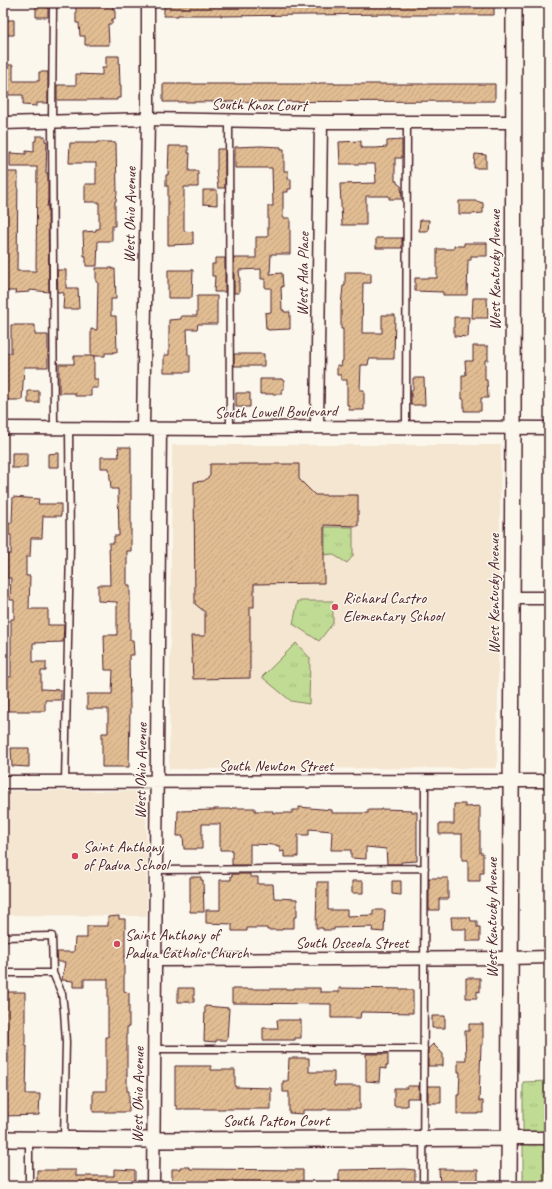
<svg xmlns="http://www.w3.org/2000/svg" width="552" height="1189" font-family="Caveat,sans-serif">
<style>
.built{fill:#f4e6d1}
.grass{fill:url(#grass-tufts);stroke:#857e60}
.building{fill:url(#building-hatch);stroke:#4a1f2b}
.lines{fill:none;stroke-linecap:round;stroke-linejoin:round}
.service-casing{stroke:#4a1f2b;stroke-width:9}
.minor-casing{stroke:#4a1f2b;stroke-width:15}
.tertiary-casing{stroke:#4a1f2b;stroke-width:18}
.service{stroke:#fbf7ec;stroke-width:6}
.minor{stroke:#fbf7ec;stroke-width:12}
.tertiary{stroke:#fbf7ec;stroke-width:15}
.poi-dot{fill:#d1495b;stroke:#fbf7ec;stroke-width:1.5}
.labels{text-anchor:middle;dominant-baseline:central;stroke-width:3;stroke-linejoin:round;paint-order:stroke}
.street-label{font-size:16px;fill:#4a1f2b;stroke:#fbf7ec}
.poi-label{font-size:16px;fill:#4a1f2b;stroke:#fbf7ec;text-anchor:start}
</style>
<defs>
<pattern id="grass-tufts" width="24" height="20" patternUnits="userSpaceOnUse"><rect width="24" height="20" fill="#c0dc94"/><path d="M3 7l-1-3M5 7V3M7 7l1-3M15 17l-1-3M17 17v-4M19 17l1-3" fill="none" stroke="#a6bc80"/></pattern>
<pattern id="building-hatch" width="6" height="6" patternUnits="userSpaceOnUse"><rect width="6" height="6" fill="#e2bd93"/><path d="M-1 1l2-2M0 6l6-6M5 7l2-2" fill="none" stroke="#c3a27f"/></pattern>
</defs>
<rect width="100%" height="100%" fill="#fbf7ec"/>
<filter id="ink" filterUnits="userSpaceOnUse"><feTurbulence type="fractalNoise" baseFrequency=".025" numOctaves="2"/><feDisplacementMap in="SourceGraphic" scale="8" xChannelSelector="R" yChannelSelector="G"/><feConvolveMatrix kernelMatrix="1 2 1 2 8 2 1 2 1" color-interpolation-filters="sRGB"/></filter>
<g filter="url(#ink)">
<path class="built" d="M172,445H501L497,768L169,769Z
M3,791H139L146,797L147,916L3,915Z"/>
<path class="grass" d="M325,527H353V556L347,563L332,554L325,555Z
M298,601H333V623L319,641L293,624Z
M296,643L310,658L309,704L291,701L262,677Z
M549,1081V1186H523V1082Z"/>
<path class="building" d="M36,3H48V17H36Z
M164,3H494V15H392V14L221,16V15H178V16H164Z
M76,4H94V5H113V10H115V19H112V24H108L109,45H85V36H80L79,23H76Z
M3,20H14V35H3Z
M106,56H119L120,85H121V98H117V100H57V85H76V74L102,75V68H106Z
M3,65H13V81H39V72H48V103H37V106L23,105V95H3Z
M319,83H334V84H495V101L163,102V84H319Z
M36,136H45V141H47L46,173H48V199L47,207H48L49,292L30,290V292L15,293L16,291H3V172H18L17,271H36L37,167H10V153L26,154V151L34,152V141H36Z
M402,140V158H395V181H397V183L401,186L402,199H389V196H366V225H342L340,184L376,183L375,164H340L339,142L361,141V148H376L387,147V141Z
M97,142H112V143H116L117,193L116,201H115V226H112V241H98L97,266H86V256H84L83,232L96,231V229H99V202H85V184H96V163H69L70,143H97Z
M169,146H188V153H190L189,171H198V187H184V231L193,232V244L168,245V186H166V175H168Z
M261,146L281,147V149H284V171H288V179H291V189H288V192H283V218H290V254H271L270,274L282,273L283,287H281L282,310H284V312H290V329L268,330V329H266L265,313L271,312V288H265V279H261V269L239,270L240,281H239V293H234V258H256V237H268V206H273L272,168H235V147Z
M217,149H225V188H218L216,170H217Z
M475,154L486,155V168H474Z
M203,190H217V205L203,204Z
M459,201H476L483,203V213L472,214H459Z
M420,220H429L428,231H419Z
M376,238H402V248H376Z
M464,243H487V256H471V260H468L467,295H443V292L415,291V278H437V249H454V246H464Z
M215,258H225V292H214L215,276H212V264H215Z
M96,268H112V269H115L116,299H111V316H116V317L117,352H113V353H105V356H91V329L97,330L98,282H96Z
M57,270H66V288H78L79,309H63L64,293L58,292Z
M168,270H193L192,298H168Z
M345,272H364V273H371V283H363L362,333H382V315H395L394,359H369L368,365H361L360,390H364V410H349V405H347V380H341V375H337V365L341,366L342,361H343V329H341V306L343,286H345Z
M197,296H217V324H198L197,329H187L188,355H190V372H164V355H169V320L181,319V316H197Z
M473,298H487L488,318H472Z
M454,317H469L468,337L454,336Z
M11,325H35V335H48V367H24L22,400H3V353H11Z
M473,346H488V360H485V380H487L488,398H481V411H464V399H462V375H466L465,361H473Z
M234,354H264V366H234Z
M74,356H94V379H98V388H91V396H75V393H59V364H74Z
M413,378H424L425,405H411V390H413Z
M260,379H282V380H284V389H282V394H260Z
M28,391H39V403H28Z
M236,393H250V407H236Z
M118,447H131V551H127V585H130V640H133L134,655H129L130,709L129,767H102V733H108V709H87V694H112L113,670H105L104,635H117V602L98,601V585H110L109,543H114V536H119L118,489H111L109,468H101V457H119Z
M12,453H27V468H12Z
M59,453V467H48V454Z
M210,464H299V479L315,495H358V526L324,525V583L254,584V607H250V678L193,679L191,636H205V612L195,604L194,482L204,481L210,476Z
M13,497L39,499L38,504H61V516H43L42,538H31L30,557H26V576H30L29,609H48V625H64L63,642L33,643V662H46V671H41V689L61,690V700H45V711H7V677H11V619H14V600H10L11,578H7V554H11V535H9V523H12V521Z
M11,748H29V767L12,766Z
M454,804H465V807L480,806V853H483V873H480V881H468V860H462V834H439V824H454Z
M299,807L332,810V813H368V810H381V809L412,810V812H417V861L401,862V864H387L386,849L366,847V859L351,858V850H331L332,831L309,829V835H298V857H284V851L280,852V846H277V845L250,844V865H232V850H220V824H202V849H184L183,836H177L178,811L214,810V809H232V808H255V811H273V813H292V810H299Z
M232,874H250V877H258V884H273L274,898L297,899V917H294V928H283L282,930H267V928H247V931H232V924L206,923V910H220V880H231V876H232Z
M190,877H201V880H203L204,912H190Z
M429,878H448V899H439V910H429Z
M352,881H363V893H352Z
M392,881H401V895L392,894Z
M317,882H328V910H347V916L373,915V910H385L384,932L372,931L373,927L334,928V930H323V928H316Z
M119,916V919H125V956H124V991L129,993V1027H127V1091H129V1112H93V1091H106V1037H108V979H84V987H73V981L62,980L65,962H58L57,952H74L75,938H87V926H108V917Z
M451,917H470L471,921H477V927H480V941H466V929H452Z
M466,978H480V992L477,991V998H466Z
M178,988H194V1002H178Z
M294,988H320V992H339V988L407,989V990H413V1013L361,1012L360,1018H331V1004L232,1003V989H294Z
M7,992H25V1046H27L26,1094H40L39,1115L4,1116V1095H6V1051H8V1028H6L5,1022V998H7Z
M205,1006L229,1008L227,1040H216V1042L204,1041Z
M432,1016H445V1028H432Z
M277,1020H301V1038H295V1040H263V1028H278Z
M469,1024H483V1045H481L479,1101H483V1113H478V1114H457V1095H459L460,1072H458V1060H466L465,1032V1031H469Z
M433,1044L443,1054V1066H428V1049Z
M366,1054H388V1066H386V1069L380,1068L379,1082L366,1081Z
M289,1058H309V1072H334V1086H360V1109H323V1110H303V1114L289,1113V1092H283V1081H288Z
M175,1066H211V1070H235V1087L271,1088V1109H177V1106H175Z
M407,1086H419V1098H407V1106H394V1088H407Z
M428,1086H441V1103H428Z
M180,1167H190V1169L303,1170V1184L274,1183V1186H216V1185L172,1186V1169H180Z
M114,1169L135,1170V1186H37V1170H76V1176H114Z
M405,1169L415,1170V1186H339V1170Z
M439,1169H453V1170H478V1186H440Z"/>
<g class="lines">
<g class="service-casing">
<path id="service" d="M53,3L52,122L54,428
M229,120L230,429
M406,428L407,122
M65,782L70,547L69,428
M156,870L425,868
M3,937L52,936L53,973H3
M53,973L62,994L64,1011L66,1042L64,1139
M154,1049H424
M29,1186V1140
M423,1186L425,782"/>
</g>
<g class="minor-casing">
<path id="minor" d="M3,123L148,119L321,122H514
M317,427L321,122
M3,428L230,429L317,427L549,428
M143,428L148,119V3
M512,598H549
M3,782L549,781
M155,960L510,958L549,957
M509,1138H549
M153,1186L160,429"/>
</g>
<g class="tertiary-casing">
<path id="tertiary" d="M3,1139L153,1140L509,1138
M509,1186L513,428L514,3"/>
</g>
<use href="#service" class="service"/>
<use href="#minor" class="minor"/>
<use href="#tertiary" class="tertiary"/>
</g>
</g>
<g class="poi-dot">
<circle cx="335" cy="607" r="4"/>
<circle cx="75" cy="856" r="4"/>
<circle cx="117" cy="944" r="4"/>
</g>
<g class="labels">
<g class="street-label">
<text transform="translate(259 105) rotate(1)">South Knox Court</text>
<text transform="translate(130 215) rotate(-89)">West Ohio Avenue</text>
<text transform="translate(495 270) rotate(-90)">West Kentucky Avenue</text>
<text transform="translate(303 274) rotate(-89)">West Ada Place</text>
<text transform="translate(276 412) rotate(-1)">South Lowell Boulevard</text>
<text transform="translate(494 594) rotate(-90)">West Kentucky Avenue</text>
<text x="276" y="766">South Newton Street</text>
<text transform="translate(141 771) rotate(-89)">West Ohio Avenue</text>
<text transform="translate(492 918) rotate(-90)">West Kentucky Avenue</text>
<text x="352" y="943">South Osceola Street</text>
<text transform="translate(138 1095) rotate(-89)">West Ohio Avenue</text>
<text x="276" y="1121">South Patton Court</text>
</g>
<g class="poi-label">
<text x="343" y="598">Richard Castro<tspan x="343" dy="18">Elementary School</tspan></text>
<text x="83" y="847">Saint Anthony<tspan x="83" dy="18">of Padua School</tspan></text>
<text x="125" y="935">Saint Anthony of<tspan x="125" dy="18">Padua Catholic Church</tspan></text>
</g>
</g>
<rect width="552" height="1189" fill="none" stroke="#fbf7ec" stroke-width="16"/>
<rect x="8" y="8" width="536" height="1173" fill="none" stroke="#4a1f2b" stroke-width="1.5" filter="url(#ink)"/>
</svg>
